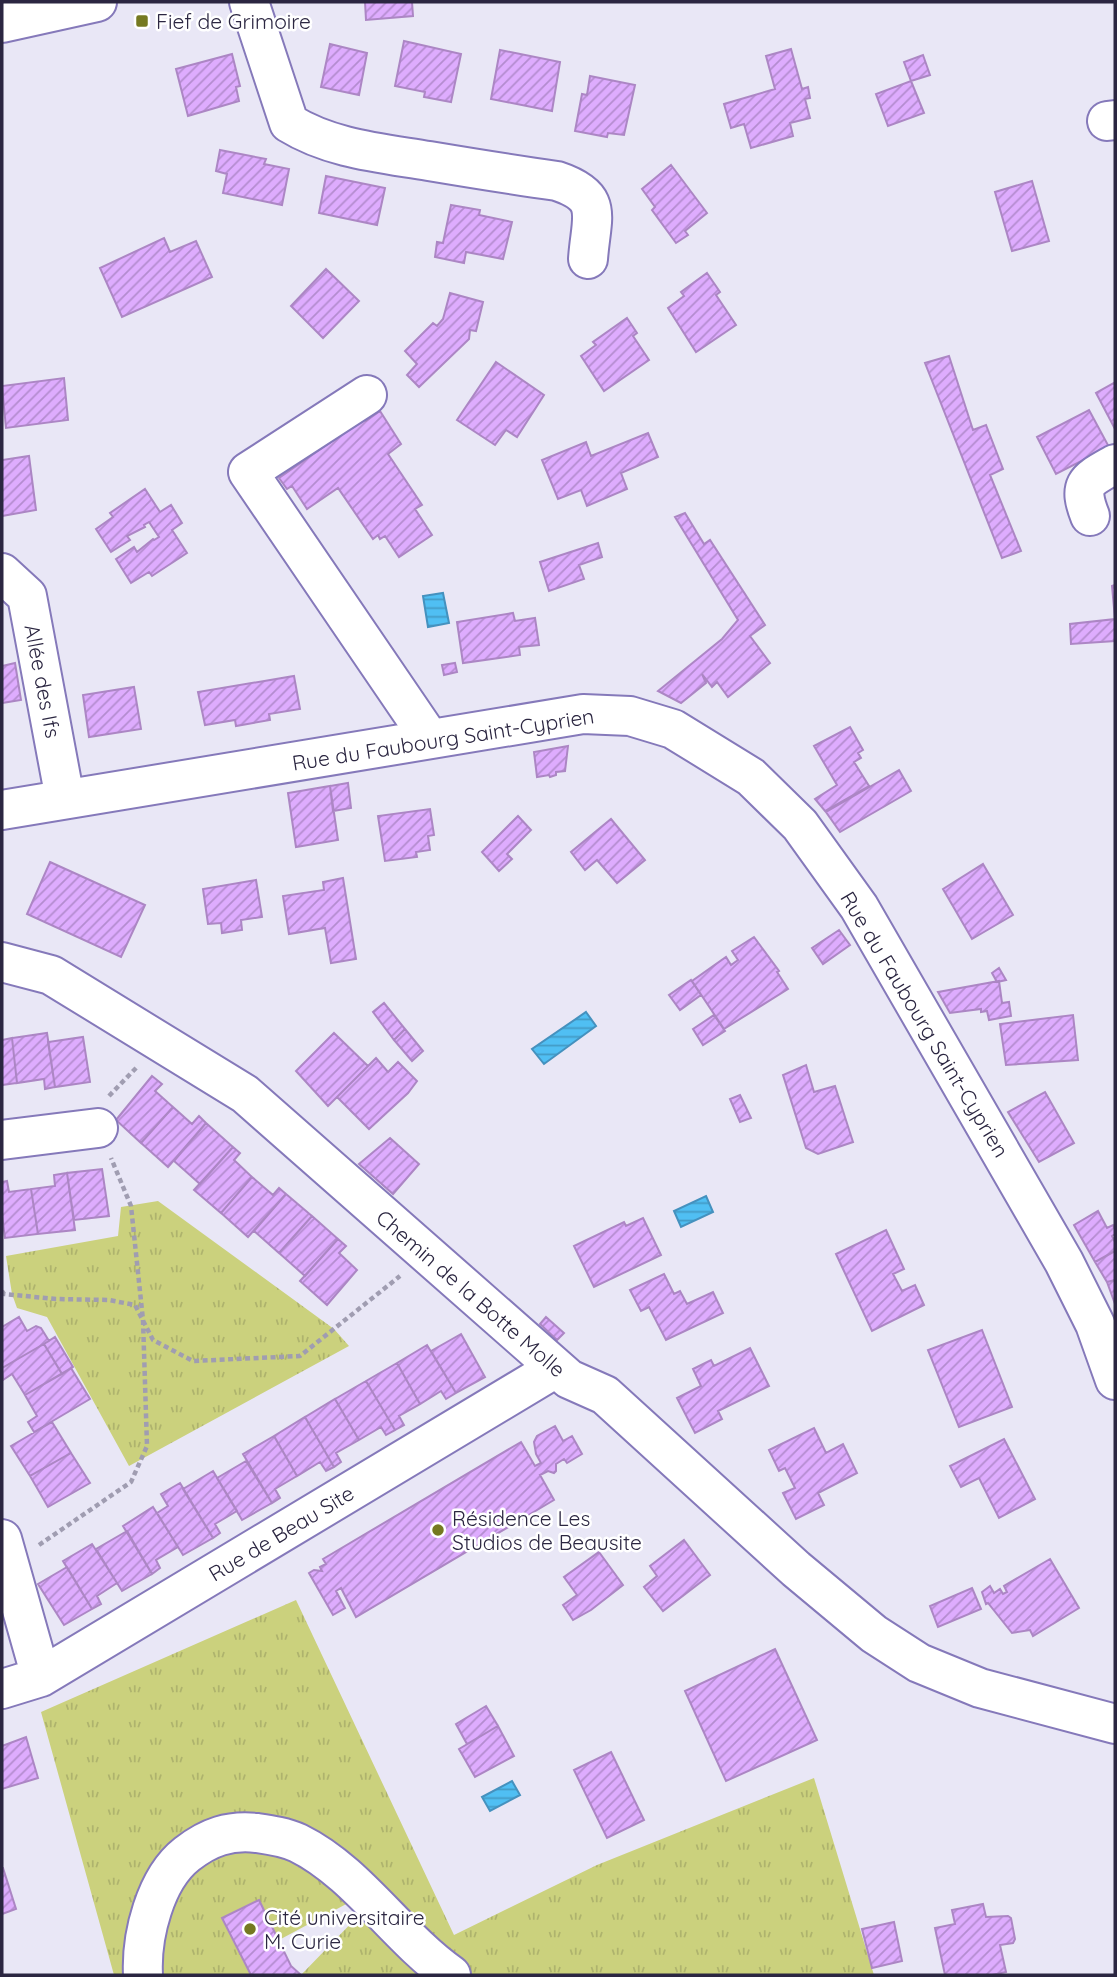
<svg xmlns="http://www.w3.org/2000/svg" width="1117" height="1977" font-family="Quicksand,sans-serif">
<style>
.grass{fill:url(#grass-tufts)}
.water{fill:url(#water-rules);stroke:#4591be;stroke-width:2}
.building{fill:url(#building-hatch);stroke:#ac86c4;stroke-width:2}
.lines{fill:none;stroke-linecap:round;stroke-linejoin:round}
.minor-casing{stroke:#8579ba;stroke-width:42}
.path{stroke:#a09db1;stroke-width:4.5;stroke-dasharray:5 3.5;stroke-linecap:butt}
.minor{stroke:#fff;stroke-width:38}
.poi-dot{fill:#757921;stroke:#fff;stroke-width:2.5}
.labels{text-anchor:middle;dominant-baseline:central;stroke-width:5;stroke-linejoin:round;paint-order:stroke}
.poi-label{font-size:21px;fill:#2b2641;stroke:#fff;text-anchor:start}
.street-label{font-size:21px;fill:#2b2641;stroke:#fff}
</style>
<defs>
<pattern id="grass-tufts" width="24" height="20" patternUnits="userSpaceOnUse" patternTransform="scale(1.75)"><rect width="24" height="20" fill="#cbd17d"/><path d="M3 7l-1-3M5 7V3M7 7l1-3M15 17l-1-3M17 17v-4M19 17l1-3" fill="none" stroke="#aeb36d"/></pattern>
<pattern id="water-rules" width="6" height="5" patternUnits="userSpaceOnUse" patternTransform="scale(1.75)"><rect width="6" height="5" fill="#50bff3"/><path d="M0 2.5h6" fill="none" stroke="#439bc6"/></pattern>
<pattern id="building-hatch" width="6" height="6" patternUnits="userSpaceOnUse" patternTransform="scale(1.75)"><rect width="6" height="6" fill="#deacfe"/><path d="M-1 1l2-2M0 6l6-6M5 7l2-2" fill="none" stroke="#b48ccf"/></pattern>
</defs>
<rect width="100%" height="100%" fill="#e9e7f6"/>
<path class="grass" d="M158,1201L334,1329L349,1346L129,1466L47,1317L17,1308L12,1294L6,1256L118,1236L121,1207Z
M296,1600L454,1935L597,1865L814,1778L874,1975H473L407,1919L218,1821L129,1975H114L41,1712Z
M235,1847L297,1859L350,1902L279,1940L259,1900L222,1918L251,1975H157L161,1925L189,1869Z
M361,1913L429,1975H301Z"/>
<path class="water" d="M443,593L449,623L428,627L423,596Z
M586,1012L596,1026L544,1064L532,1049Z
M706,1196L713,1212L681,1227L674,1211Z
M512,1781L520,1795L490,1811L482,1797Z"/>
<path class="building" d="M365,2H412L413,16L366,20Z
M404,41L461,54L451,102L424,97L425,92L395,86Z
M330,44L367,53L359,95L321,87Z
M791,49L802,89L808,87L810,98L805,99L810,118L790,123L793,136L751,148L744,124L731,128L724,104L775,89L766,56Z
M500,50L560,62L552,111L491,99Z
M232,54L240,86L236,87L239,101L188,116L176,69Z
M923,55L930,75L911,81L904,62Z
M590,76L635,85L624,135L608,133L607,137L575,131L582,94L587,95Z
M911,81L924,113L888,126L876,94Z
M220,150L266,159L264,164L289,169L282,205L223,193L227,174L216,171Z
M671,165L707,213L685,231L688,235L676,243L652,210L655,207L642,189Z
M326,176L385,188L377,225L319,213Z
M1032,181L1049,241L1012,251L995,192Z
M451,205L480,210L479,215L512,222L503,259L466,252L464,263L435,257L437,242L443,243Z
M164,238L170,252L196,241L212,277L122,317L100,268Z
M326,269L359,301L323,338L291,306Z
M707,273L720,292L716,295L736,325L696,352L668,308L684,296L681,292Z
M450,293L483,302L476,331L470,330L469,339L419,387L407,375L417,364L405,351L433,323L437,326L443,319Z
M627,318L637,333L633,336L649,360L604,391L581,356L596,345L593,342Z
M949,356L973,430L986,425L1003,469L990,475L1021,551L1002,558L925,363Z
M496,362L544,395L517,437L506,430L495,445L457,420Z
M64,378L68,420L6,428L2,386Z
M1114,383L1115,385V429L1096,393Z
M1089,410L1109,447L1056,474L1037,437Z
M380,411L401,444L388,454L422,505L415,509L432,535L399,557L385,536L380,539L378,535L373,539L338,488L307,509L292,486L287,489L279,478L364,419L366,421Z
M648,433L658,457L621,473L627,489L587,506L581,490L558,499L542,460L586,442L591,456Z
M29,456L36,510L2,516V460Z
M145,489L160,512L171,505L182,523L172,530L187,553L152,576L149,572L131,583L116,559L134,547L137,552L153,539L154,540L159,537L149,522L144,525L145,527L127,536L130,540L111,552L96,529L113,517L110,513Z
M685,513L704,544L710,540L765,625L750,636L770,663L728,697L717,682L712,687L702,674L706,683L681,703L658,691L722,639L738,620L675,517Z
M598,543L602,557L579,565L584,579L549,591L540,562Z
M1115,585V641L1071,644L1070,624L1115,619L1112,586Z
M513,613L515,621L535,618L539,645L519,647L520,655L463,663L457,622Z
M15,663L21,700L2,703V666Z
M455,663L457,672L444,675L442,665Z
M294,676L300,709L269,714L270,720L236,726L235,720L205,725L198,692Z
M134,687L141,729L89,737L83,695Z
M850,727L863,750L858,753L861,758L854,762L869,786L825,811L815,799L837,785L814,746Z
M568,746L565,771L556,772V775L550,777L549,775L537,777L534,752Z
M899,770L911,791L840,832L826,812Z
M348,783L351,808L333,811L330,786Z
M330,786L338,840L296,847L288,793Z
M430,809L434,835L428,836L430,850L416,852L417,857L385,861L378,816Z
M518,816L531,830L507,854L512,859L499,871L482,852Z
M611,819L645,860L617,883L597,860L585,870L571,852Z
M50,862L145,905L121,957L27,914Z
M983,864L1013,915L972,939L943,889Z
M343,878L356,959L331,963L325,928L289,934L283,896L324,890L323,882Z
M256,880L262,917L241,920L242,930L222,933L221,923L208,924L203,889Z
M839,930L850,945L823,964L812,948Z
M754,937L779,971L777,972L788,989L724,1029L692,981L726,957L731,965L738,960L732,951Z
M999,968L1006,980L997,982L992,973Z
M691,980L701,995L680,1010L669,995Z
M999,981L1002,1003L1009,1002L1011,1016L989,1020L987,1011L981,1012V1009L950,1013L938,992Z
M384,1003L405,1029L394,1040L373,1012Z
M714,1015L725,1031L703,1045L693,1029Z
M1073,1015L1078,1060L1006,1065L1000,1024Z
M405,1029L423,1051L412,1061L394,1040Z
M47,1033L55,1087L45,1089L44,1079L17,1083L12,1038Z
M334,1033L368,1066L328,1106L296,1071Z
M83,1037L90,1082L55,1087L48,1042Z
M12,1038L17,1083L2,1085V1040Z
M376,1058L388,1072L398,1062L417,1081L408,1093L369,1129L337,1097Z
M806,1065L814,1092L835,1086L853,1142L818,1154L806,1148L783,1075Z
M152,1076L162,1084L155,1091L173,1107L141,1143L116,1120Z
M1045,1092L1074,1143L1039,1162L1008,1112Z
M740,1095L751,1118L740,1122L730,1099Z
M173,1107L192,1124L199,1116L206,1123L168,1167L141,1143Z
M206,1123L233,1147L200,1184L174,1161Z
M390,1138L419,1164L393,1194L359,1164Z
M233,1147L240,1153L234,1160L252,1177L221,1213L194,1190Z
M102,1169L109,1216L74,1220L67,1173Z
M67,1173L75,1230L38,1234L31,1189L55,1186L54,1175Z
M252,1177L273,1195L279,1188L286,1194L248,1237L221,1213Z
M7,1181L9,1192L31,1189L38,1234L5,1238L2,1216V1182Z
M286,1194L312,1216L279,1253L254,1231Z
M1098,1211L1107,1228L1113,1225L1115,1229V1234L1112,1236L1115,1242V1251L1095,1262L1074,1225Z
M312,1216L338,1239L305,1276L279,1253Z
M643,1218L661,1255L594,1287L574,1246L624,1222L626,1226Z
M886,1230L904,1269L893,1274L902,1291L915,1285L924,1305L872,1331L836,1254Z
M338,1239L346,1246L339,1253L357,1270L327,1305L300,1281Z
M1115,1251V1280L1107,1282L1095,1262Z
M664,1274L674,1294L680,1291L687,1304L713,1292L723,1313L666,1340L649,1307L641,1311L630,1290Z
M1115,1280V1304L1107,1282Z
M19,1317L27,1331L36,1326L41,1328L49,1341L2,1368V1327Z
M546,1317L564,1333L557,1340L540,1324Z
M982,1330L1012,1407L959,1427L928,1350Z
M461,1334L485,1377L456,1393L431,1351Z
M55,1337L73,1367L62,1374L44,1344Z
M44,1344L62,1374L25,1395L12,1374L3,1380L2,1368Z
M427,1345L456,1393L446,1399L441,1391L420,1404L397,1363Z
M750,1348L769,1386L718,1411L722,1419L695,1433L677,1398L701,1386L693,1369L711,1360L714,1366Z
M397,1363L420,1404L399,1416L404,1425L395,1430L366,1381Z
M71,1368L90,1399L34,1432L28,1422L37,1416L25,1395Z
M366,1381L395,1430L386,1435L381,1427L359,1440L335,1399Z
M335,1399L359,1440L336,1453L341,1462L334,1467L305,1417Z
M305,1417L334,1467L326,1471L320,1462L297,1476L274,1436Z
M52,1422L71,1453L30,1476L11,1446Z
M555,1426L563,1441L572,1436L582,1454L567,1463L564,1459L556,1464V1471L554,1473L548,1471L540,1475L554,1500L356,1617L341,1588L336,1591L345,1608L333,1615L309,1573L314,1570L322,1571L320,1567L326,1564L323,1559L521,1442L535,1466L541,1463L536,1454L534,1442L537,1436Z
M814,1428L826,1453L843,1444L857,1473L818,1493L824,1505L796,1519L783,1493L795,1488L785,1468L779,1471L769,1450Z
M274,1436L297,1476L275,1489L280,1498L272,1503L243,1454Z
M1004,1439L1035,1499L999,1518L979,1478L961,1487L950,1466Z
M71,1453L90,1483L48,1507L30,1476Z
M246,1461L272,1503L242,1520L217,1478Z
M213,1471L237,1511L215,1524L220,1533L213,1538L183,1489Z
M180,1483L213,1538L183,1555L157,1513L168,1506L161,1494Z
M153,1507L178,1547L156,1560L160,1568L152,1574L123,1526Z
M127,1531L152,1574L122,1591L96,1549Z
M684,1540L710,1575L663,1611L644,1587L657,1576L650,1566Z
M92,1544L117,1583L97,1596L101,1604L92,1609L63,1561Z
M599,1552L623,1585L591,1610L573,1620L563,1605L577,1595L564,1577Z
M1050,1559L1079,1608L1033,1636L1030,1630L1012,1633L988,1603L986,1604L982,1592L990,1586L994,1593L1000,1589L1003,1594L1007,1592L1004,1586Z
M67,1567L92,1609L64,1625L38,1584Z
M972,1588L981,1609L938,1627L930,1606Z
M775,1649L817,1740L726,1781L685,1691Z
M486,1706L498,1726L467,1744L456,1724Z
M498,1726L514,1756L475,1777L459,1749Z
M26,1737L38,1778L2,1789V1746Z
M611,1752L644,1820L607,1838L574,1770Z
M2,1868H3L16,1909L2,1914Z
M259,1900L291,1966L301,1975H310H251L222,1918Z
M983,1904L986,1917L1008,1916L1011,1918L1015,1939L1013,1943L1000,1945L1006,1972L992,1975H945L935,1928L955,1924L952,1910Z
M894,1922L902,1961L872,1968L862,1929Z"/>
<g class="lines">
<g class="minor-casing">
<path id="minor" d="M249,2L289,123C331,149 381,153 429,161C471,168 514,175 557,181C605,197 591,216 588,259
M2,23L97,2
M1107,121L1115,120
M367,395L248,472L430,739
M1090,516C1077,483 1087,480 1115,464
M2,573L27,596L65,799
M2,810L583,714L630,716L673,729L751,777L800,825L859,907L1064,1262L1095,1324L1115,1380
M2,962L51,975L245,1094L569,1379L605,1395L796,1569L874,1634L919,1663L980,1688L1115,1724
M2,1140L98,1128
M2,1539L41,1677
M2,1689L41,1677L556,1368
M143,1975C141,1936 155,1879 187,1854C209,1837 229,1830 257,1833C271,1835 285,1837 298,1843C357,1872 397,1937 451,1975"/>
</g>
<path class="path" d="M109,1096L137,1067
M2,1291L4,1294L56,1299L109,1300L135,1305L153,1340L193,1361L300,1356L400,1276
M39,1545L131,1482L147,1446L143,1320L131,1206L111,1158"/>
<use href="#minor" class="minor"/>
</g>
<g class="poi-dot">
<rect x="135" y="14" width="14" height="14" rx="3.5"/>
<circle cx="438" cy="1530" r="7"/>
<circle cx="250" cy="1929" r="7"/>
</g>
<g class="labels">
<g class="poi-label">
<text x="156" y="21">Fief de Grimoire</text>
<text x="452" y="1518">Résidence Les<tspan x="452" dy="24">Studios de Beausite</tspan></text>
<text x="264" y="1917">Cité universitaire<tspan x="264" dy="24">M. Curie</tspan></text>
</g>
<g class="street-label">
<text transform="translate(43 681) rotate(79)">Allée des Ifs</text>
<text transform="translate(443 739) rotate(-9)">Rue du Faubourg Saint-Cyprien</text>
<text transform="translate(925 1024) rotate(59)">Rue du Faubourg Saint-Cyprien</text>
<text transform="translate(471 1293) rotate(41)">Chemin de la Botte Molle</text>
<text transform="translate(281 1533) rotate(-31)">Rue de Beau Site</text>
</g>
</g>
<rect width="1117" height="1977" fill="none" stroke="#2b2641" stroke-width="7"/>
</svg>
